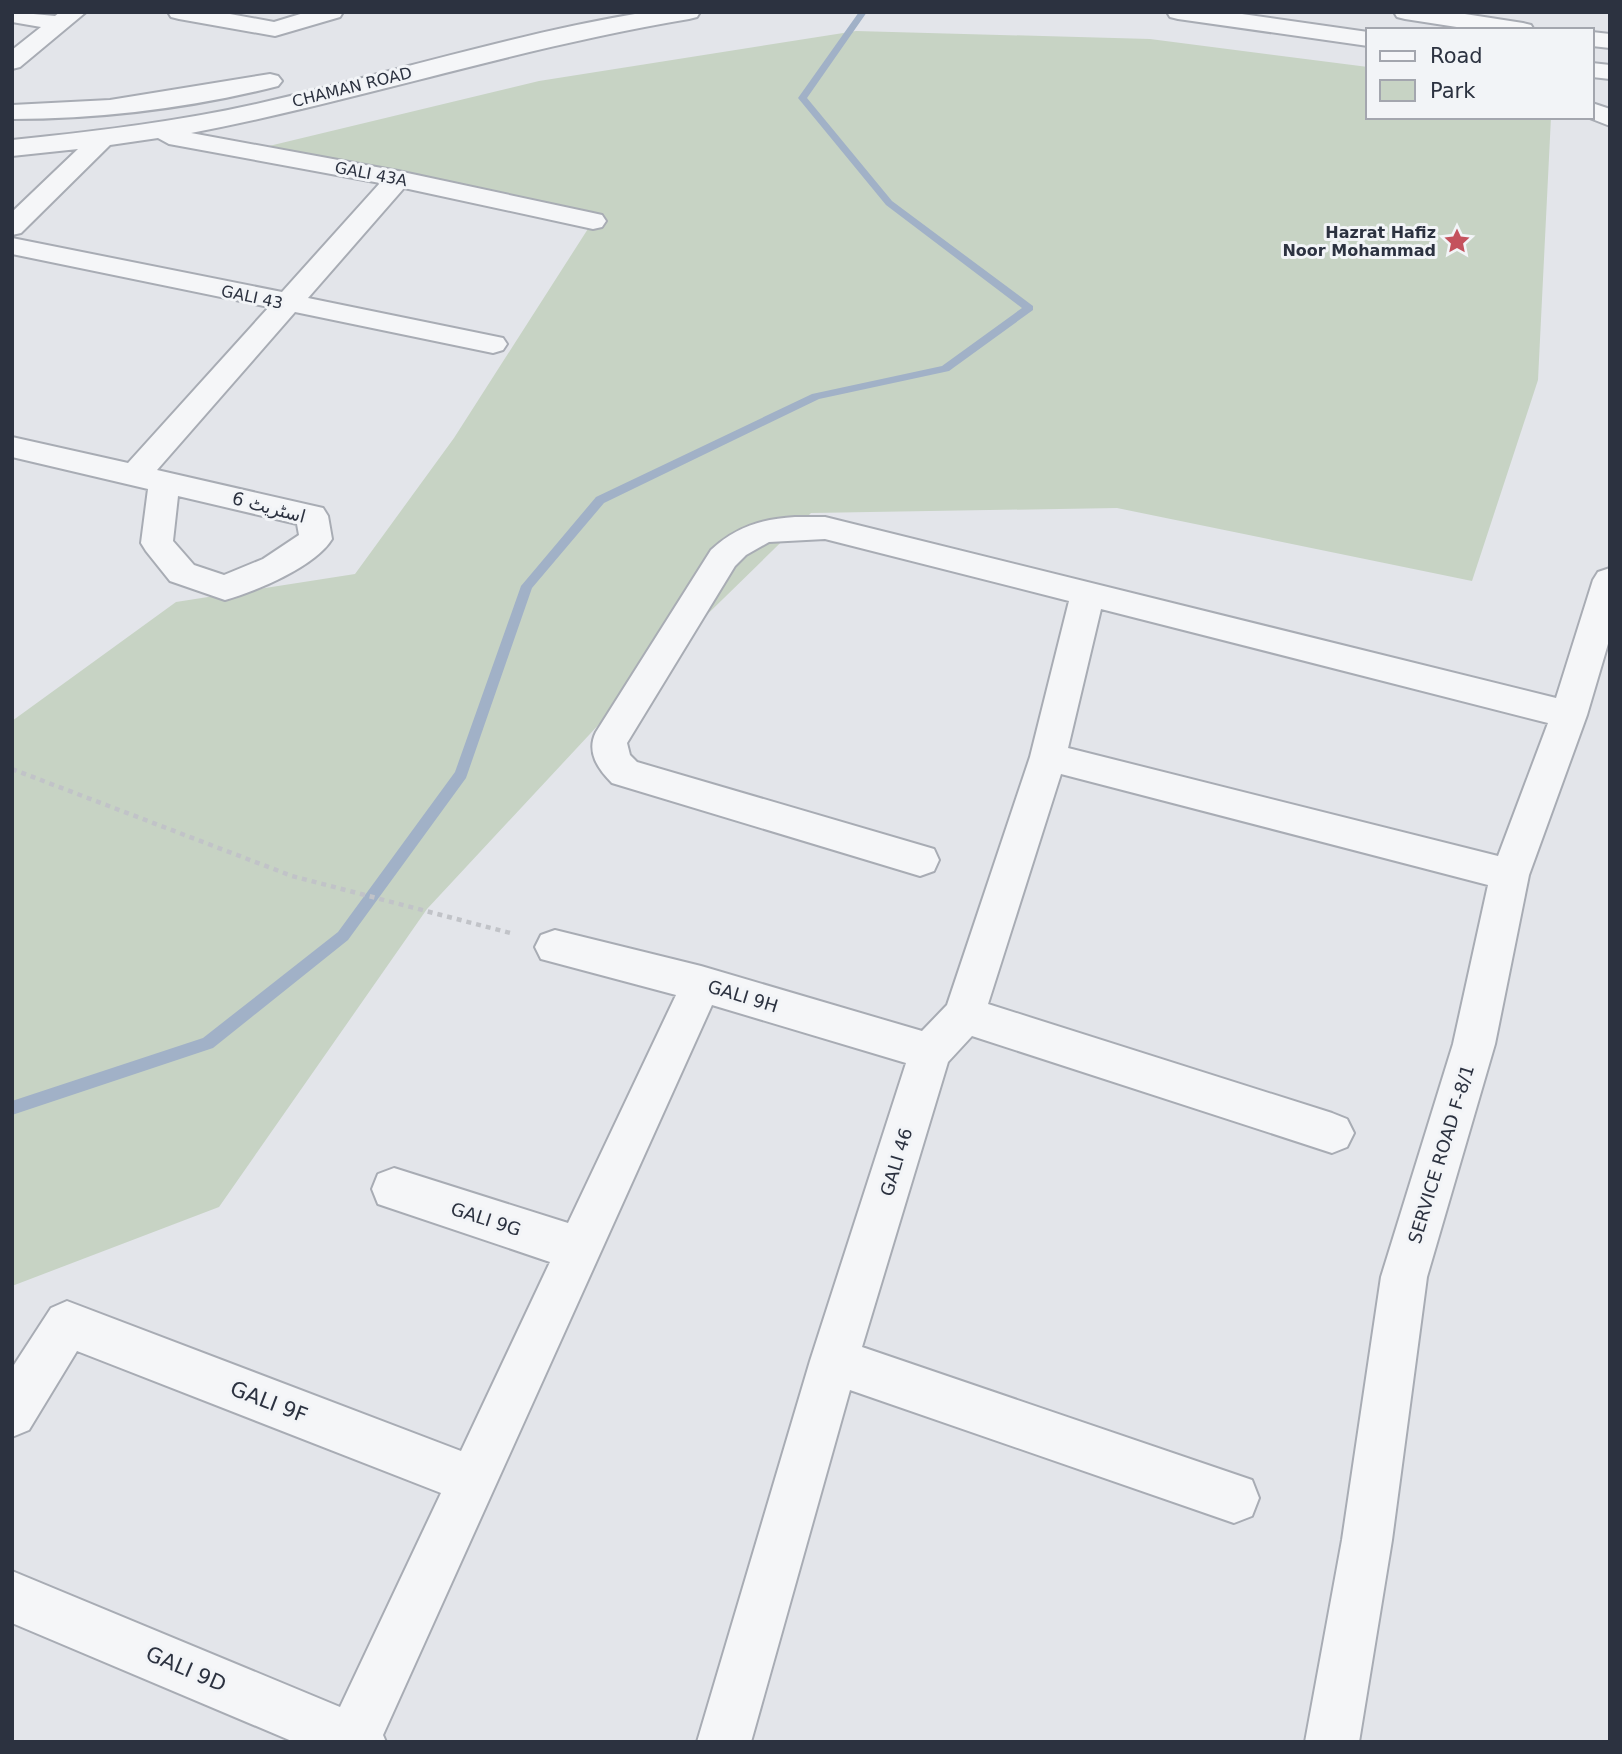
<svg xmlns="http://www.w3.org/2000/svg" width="1622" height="1754" font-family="'DejaVu Sans','Noto Naskh Arabic',sans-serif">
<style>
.green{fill:#c7d3c4}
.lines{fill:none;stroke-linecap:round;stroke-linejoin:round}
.stream{fill:#a1b1c7;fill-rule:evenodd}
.minor-casing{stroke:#a8acb4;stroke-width:4}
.path{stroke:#c1c3c8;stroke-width:4.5;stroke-dasharray:5 5;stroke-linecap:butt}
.minor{fill:#f5f6f8;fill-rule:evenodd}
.labels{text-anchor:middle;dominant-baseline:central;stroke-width:6;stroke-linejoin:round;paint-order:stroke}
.far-street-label{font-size:16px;fill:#2c3240;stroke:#f2f4f7}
.far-poi-label{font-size:16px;font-weight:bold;fill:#2c3240;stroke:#f2f4f7;text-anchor:end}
.street-label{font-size:18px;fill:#2c3240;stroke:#f2f4f7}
.near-street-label{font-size:21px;fill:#2c3240;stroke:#f2f4f7}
</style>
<rect width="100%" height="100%" fill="#e3e5ea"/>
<path class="green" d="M856,31L1150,39L1368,67V117H1551L1538,380L1472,581L1117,508L811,513L643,677L427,909L219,1207L12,1286V721L176,602L355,574L454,438L593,221L269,146L539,81Z"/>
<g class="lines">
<path class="stream" d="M859,12H867L807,98L892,201L1033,306V310L949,371L819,399L604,503L532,588L466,778L348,940L213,1048L12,1115V1101L203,1038L338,932L455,772L521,586L596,497L812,394L942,366L1022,308L886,205L798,98Z"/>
<g class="minor-casing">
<path id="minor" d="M12,12L55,16L60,12H86L20,67L12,69V50L41,27L12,22Z
M168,12H219L274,22L307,12H343L340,17L275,36L179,19L171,17Z
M646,12H700L697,17L689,19C520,47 358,101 191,133L398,171L593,213L602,215L606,221L602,227L593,229L404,188L308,298L503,338L507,344L503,350L493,353L295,312L157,470L323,508L328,516L332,539C315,567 256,591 225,600L170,581L146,551L141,543L148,489L12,457V437L128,463L269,307L12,254V238L282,292L380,183L169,144L158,138L110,145L21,233L12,235V212L78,149L12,156V140C99,131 184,121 269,101C395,72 518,33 646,12ZM178,496L297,524L299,535L263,559L224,575L194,565L173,541Z
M1167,12H1228L1368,32V46L1178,19L1170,17Z
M1394,12H1452L1523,23L1531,25L1534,30H1476L1405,19L1397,17Z
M1592,32L1610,34V48L1592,46Z
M1592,63L1610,65V79L1592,77Z
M270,74L278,76L282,81L278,86C192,108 101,119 12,119V105L110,100Z
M1592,103L1610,109V126L1587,117H1592Z
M795,517H825L1556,698L1593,580L1598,572L1610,568V637L1587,715L1529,875L1495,1044L1427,1277L1392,1540L1359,1742H1305L1342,1540L1381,1277L1453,1044L1488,885L1061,774L988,1004L1332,1113L1347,1119L1354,1133L1347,1147L1332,1153L972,1036L948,1062L862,1347L1252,1480L1259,1498L1252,1516L1234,1523L850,1390L751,1742H697L810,1361L906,1063L712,1005L383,1735L386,1742H294L12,1623V1571L340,1707L441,1493L77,1351L29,1430L12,1437V1368L51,1308L67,1301L461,1451L550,1262L378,1204L372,1189L378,1174L394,1168L568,1223L676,995L541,959L535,947L541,935L555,930L701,966L922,1031L947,1005L1030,757L1069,601L825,539L769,542L746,555L735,566L627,743L630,755L637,762L934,849L939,860L934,871L920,876L612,783C598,769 586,752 596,732L711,550C736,527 762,519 795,517ZM1101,609L1548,723L1498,856L1068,748Z"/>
</g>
<path class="path" d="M12,769L292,876L514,934"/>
<use href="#minor" class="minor"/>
</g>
<defs>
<g id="sight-bare" transform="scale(2.1)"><path d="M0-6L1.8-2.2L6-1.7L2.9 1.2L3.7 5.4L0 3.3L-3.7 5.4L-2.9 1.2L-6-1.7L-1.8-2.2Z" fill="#c4525d" stroke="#f2f4f7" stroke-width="2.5" paint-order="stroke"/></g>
</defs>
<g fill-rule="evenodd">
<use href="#sight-bare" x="1457" y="241"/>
</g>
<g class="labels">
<g class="far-street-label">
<text transform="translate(352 87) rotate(-14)">CHAMAN ROAD</text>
<text transform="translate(371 174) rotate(11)">GALI 43A</text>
<text transform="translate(252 297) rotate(12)">GALI 43</text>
</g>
<g class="far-poi-label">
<text x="1436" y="232">Hazrat Hafiz<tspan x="1436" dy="18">Noor Mohammad</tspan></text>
</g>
<g class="street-label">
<text transform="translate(269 507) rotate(15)">اسٹریٹ 6</text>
<text transform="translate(743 996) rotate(17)">GALI 9H</text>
<text transform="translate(1441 1154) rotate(-73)">SERVICE ROAD F-8/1</text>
<text transform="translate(896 1162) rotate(-73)">GALI 46</text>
<text transform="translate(486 1219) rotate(18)">GALI 9G</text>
</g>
<g class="near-street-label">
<text transform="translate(269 1402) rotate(21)">GALI 9F</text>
<text transform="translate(186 1669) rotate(23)">GALI 9D</text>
</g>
</g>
<rect width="1622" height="1754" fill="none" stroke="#2c3240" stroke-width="28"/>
<rect x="1366" y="28" width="228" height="91" fill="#f2f4f7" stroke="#a3a6ae" stroke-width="2"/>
<rect x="1380" y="51" width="35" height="10" fill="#f5f6f8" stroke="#a3a6ae" stroke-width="2"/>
<text x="1430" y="63" font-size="21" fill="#2c3240">Road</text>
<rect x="1380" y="80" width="35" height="21" fill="#c7d3c4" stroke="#a3a6ae" stroke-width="2"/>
<text x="1430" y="98" font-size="21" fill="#2c3240">Park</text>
</svg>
